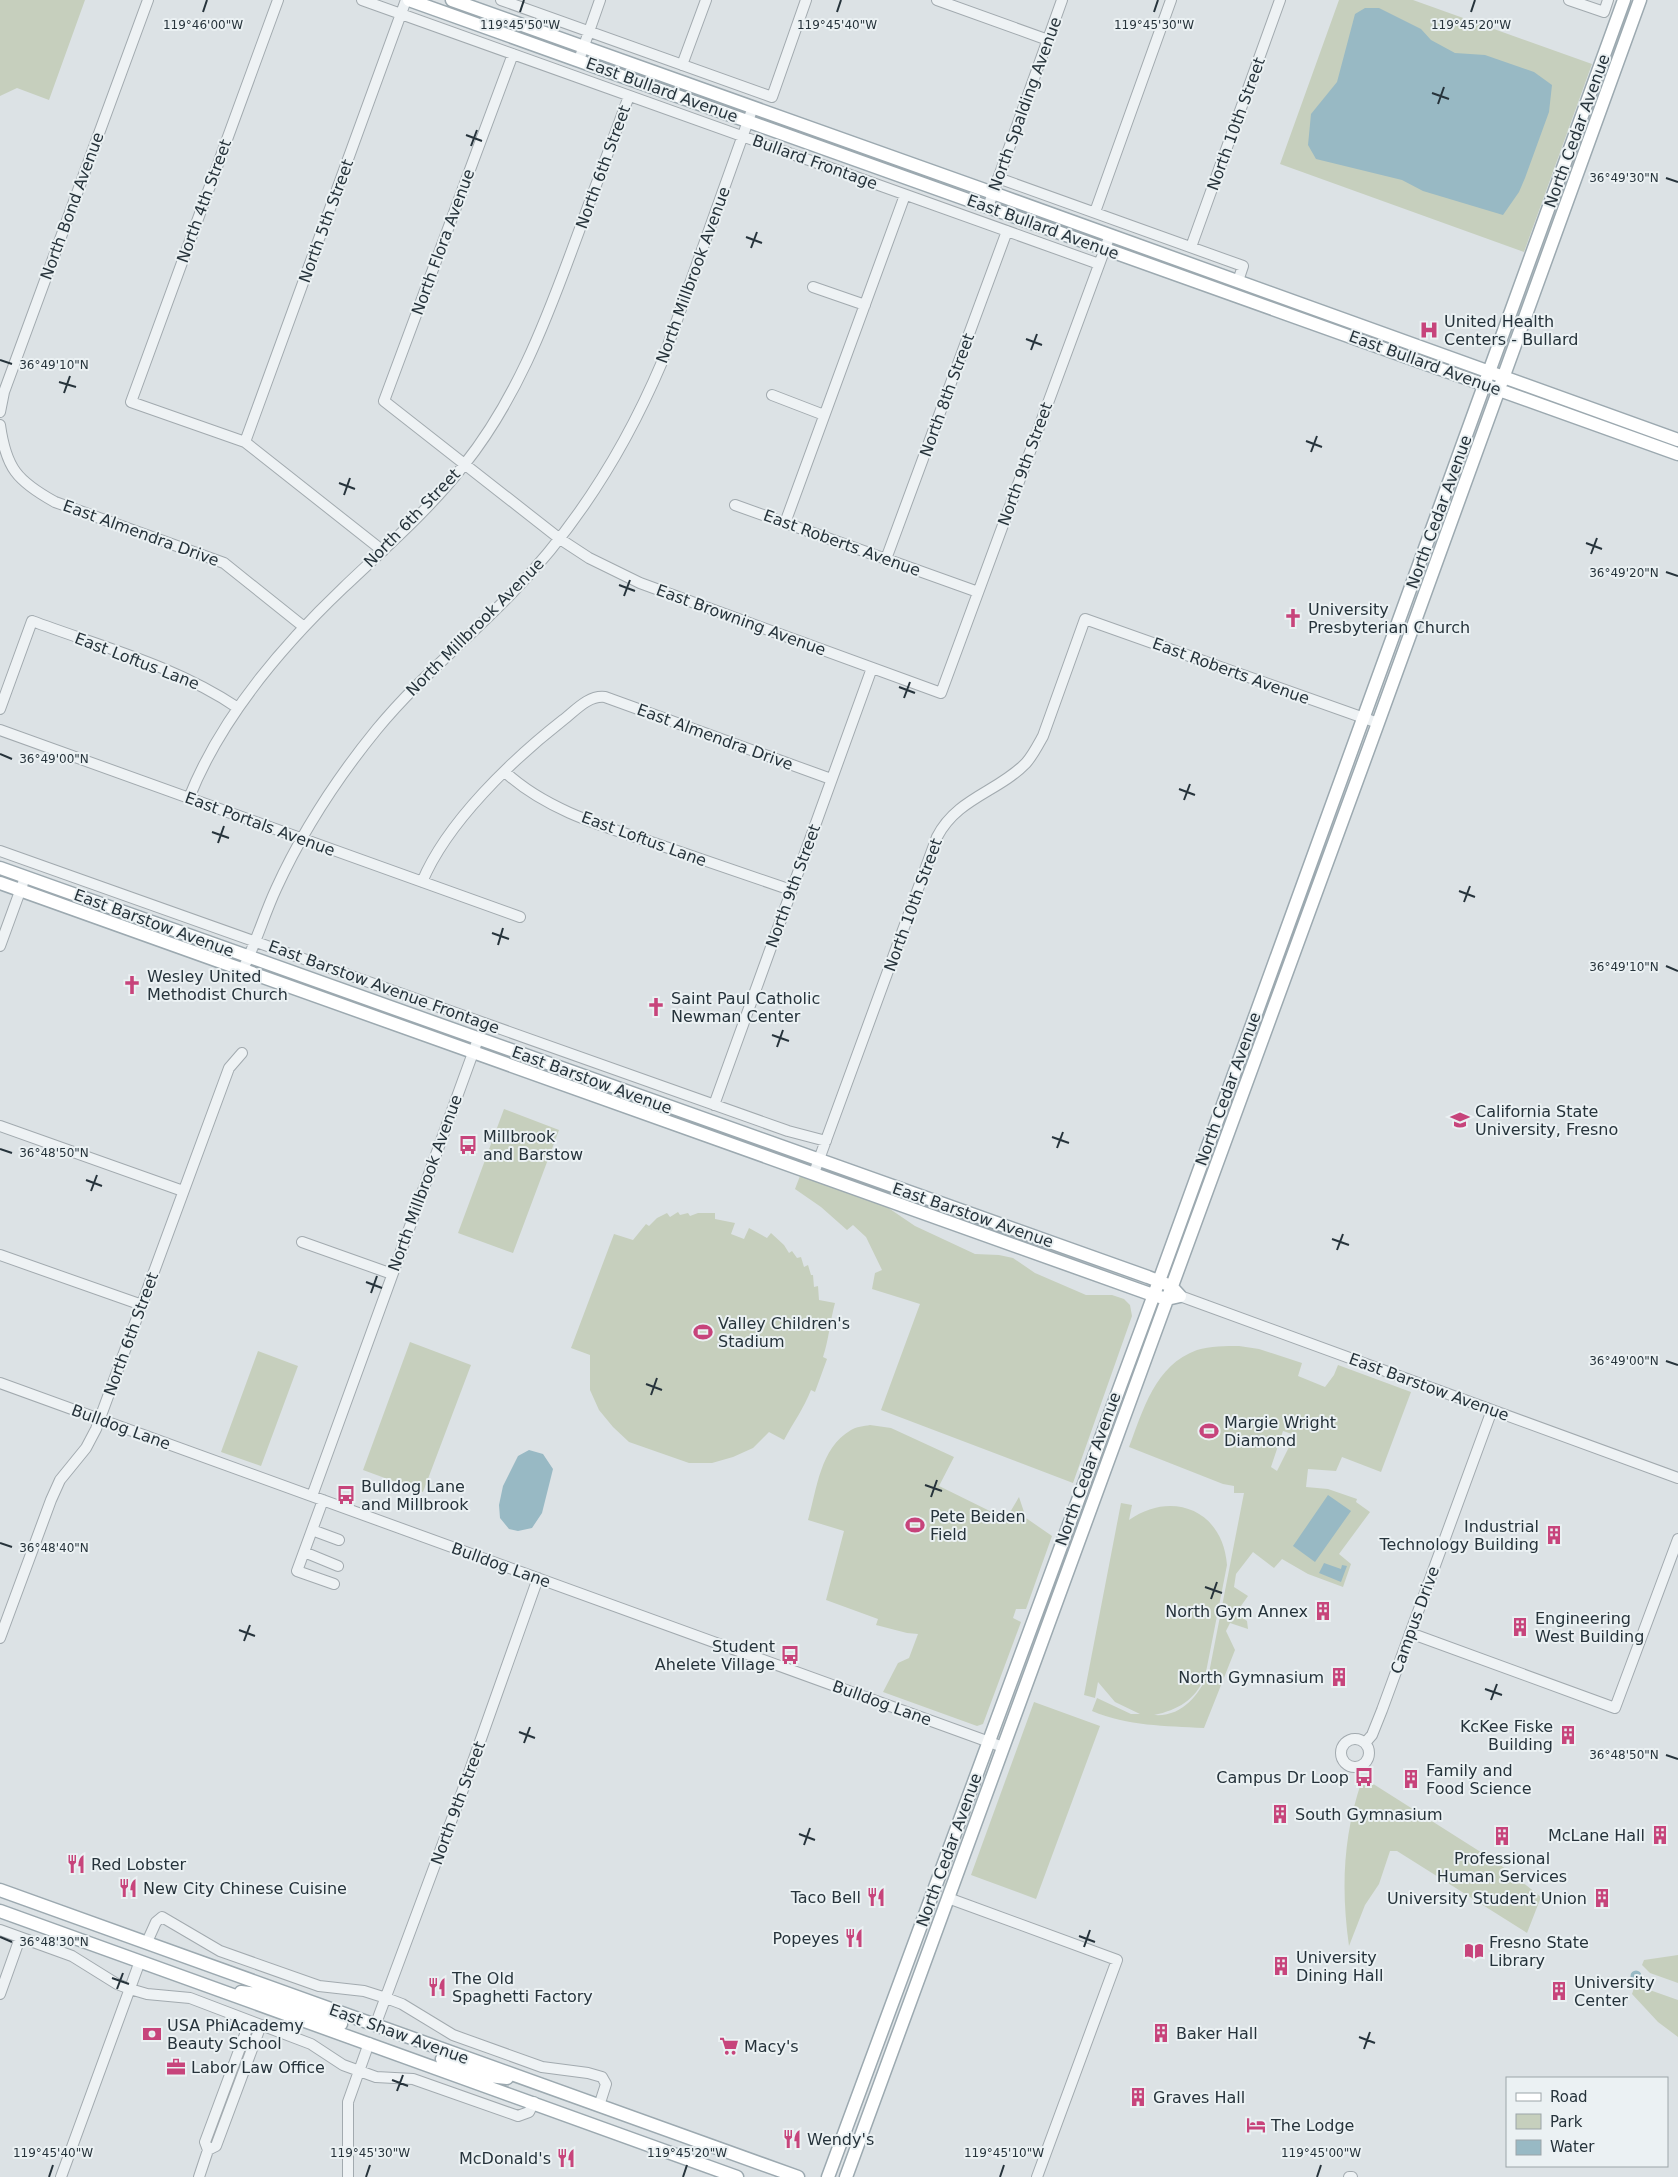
<svg xmlns="http://www.w3.org/2000/svg" width="1678" height="2177" font-family="'DejaVu Sans',sans-serif">
<style>
.green{fill:#c6cfbd;fill-rule:evenodd}
.water{fill:#98b9c4}
.lines{fill:none;stroke-linecap:round;stroke-linejoin:round}
.minor-casing{stroke:#a2aaaf;stroke-width:12}
.major-casing{stroke:#9ca9b0;stroke-width:15}
.minor{stroke:#eef2f4;stroke-width:10}
.major{stroke:#fff;stroke-width:12}
.ticks{fill:none;stroke:#26333b;stroke-width:2}
.labels{text-anchor:middle;dominant-baseline:central;stroke-width:4;stroke-linejoin:round;paint-order:stroke}
.street-label{font-size:16px;fill:#26333b;stroke:#ebf1f3}
.poi-label{font-size:16px;fill:#26333b;stroke:#ebf1f3;text-anchor:start}
.ticks-label{font-size:12px;text-anchor:middle;fill:#26333b;stroke:#ebf1f3;stroke-width:4;stroke-linejoin:round;paint-order:stroke}
</style>
<rect width="100%" height="100%" fill="#dce2e5"/>
<path class="green" d="M0,0H85L49,100L17,88L0,96Z
M1339,0H1413L1592,64L1524,252L1280,164Z
M504,1109L559,1130L513,1253L458,1233Z
M800,1176L887,1207L915,1226L975,1254L999,1255L1013,1258L1035,1273L1086,1295H1112L1124,1299L1130,1305L1132,1316L1073,1483L881,1410L920,1304L872,1289L875,1273L882,1270L866,1237L853,1225L847,1230L821,1207L795,1189Z
M678,1212L680,1215L688,1213L690,1216L698,1213H715V1219L735,1223L731,1234L744,1239L749,1228L767,1238L771,1233L784,1245L789,1253L792,1251L797,1258L801,1257L804,1267L808,1265L811,1275H813L814,1287L818,1286L819,1300L835,1303C830,1321 829,1339 823,1357L827,1359L815,1392L811,1390C804,1408 793,1423 784,1440L769,1432L753,1448L733,1457L712,1463H689L629,1442L613,1427L599,1410L590,1390V1355L571,1348L614,1234L633,1240L646,1224L649,1226L657,1218L667,1213L670,1217Z
M410,1342L471,1365L423,1492L363,1470Z
M1239,1346L1259,1349L1302,1363L1298,1376L1325,1387L1334,1375L1338,1365L1411,1392L1381,1472L1342,1457L1336,1471L1308,1469L1306,1487L1328,1489L1357,1499L1356,1502L1370,1512L1339,1554L1351,1564L1343,1587L1308,1574L1282,1559L1274,1568L1253,1552L1236,1574L1234,1587L1248,1596L1236,1613L1247,1621L1248,1629L1230,1623L1226,1631L1235,1650L1204,1728C1165,1726 1128,1726 1092,1711L1097,1698L1131,1714H1140L1115,1702L1098,1682L1095,1698L1084,1695L1121,1503L1132,1505L1129,1520C1172,1490 1223,1510 1227,1565L1205,1677C1195,1700 1178,1710 1154,1715C1182,1717 1198,1696 1209,1673L1244,1493H1234V1486L1223,1484L1129,1447C1143,1410 1155,1365 1197,1350C1210,1346 1226,1346 1239,1346ZM1283,1431L1295,1435L1277,1471L1271,1467Z
M258,1351L298,1366L261,1466L221,1452Z
M870,1425L891,1428L954,1457L939,1486L1006,1519L1019,1497L1026,1518L1052,1536L1026,1609H1016L1013,1618L1021,1622L983,1724L977,1726L883,1692L898,1663L909,1658L918,1634L907,1633L876,1625L878,1619L826,1600L844,1531L808,1520C817,1489 820,1448 851,1430C856,1427 864,1426 870,1425Z
M1034,1702L1100,1726L1036,1899L971,1875Z
M1367,1780L1498,1863L1541,1897L1527,1933L1397,1851H1390L1379,1884L1365,1905L1349,1946C1341,1890 1343,1837 1361,1783Z
M1678,1955V1983L1650,1973L1642,1965L1644,1960Z
M1634,1988H1644L1678,2000V2037L1658,2022L1632,1994Z"/>
<path class="water" d="M1365,8H1379L1421,29L1431,40L1455,53L1485,55L1534,72L1552,85L1549,112L1525,178L1519,192L1503,215L1423,191L1402,180L1316,159L1308,145L1311,114L1337,82L1355,14Z
M529,1450L543,1454L553,1469L542,1513L532,1528L518,1531L509,1529L500,1518L499,1505L503,1486L518,1456Z
M1328,1495L1351,1511L1315,1562L1293,1546Z
M1324,1563L1341,1569L1342,1565L1347,1566L1341,1582L1319,1573Z
M1630.5 1976a5.5 5.5 0 1 1 11 0a5.5 5.5 0 1 1-11 0Z"/>
<g class="lines">
<g class="minor-casing">
<path id="minor" d="M278,0L131,402L245,442L383,551
M362,0L1099,264
M501,0L772,97L806,0
M937,0L1048,40
M1569,0L1604,12L1608,0
M513,54L384,401L560,539L589,558L640,583L941,693L1110,235
M579,60L600,0
M682,65L706,0
M998,178L1243,266L1238,281
M988,207L1062,0
M1095,212L1171,0
M1191,247L1280,0
M813,287L865,305
M772,395L824,415
M0,412L4,392L148,0
M0,425C6,468 17,481 55,502L224,563L304,627
M245,442L406,0
M735,505L978,592
M785,523L905,195
M886,559L1007,231
M0,709L32,621C102,647 176,666 238,708
M0,730L520,917
M505,772C546,810 602,826 654,843C700,859 746,875 791,890
M189,798C221,717 281,647 343,588C385,548 428,511 464,465C515,401 544,326 572,250C591,199 610,147 629,96
M0,851L788,1131L826,1141
M422,882C447,822 512,760 563,720C575,711 588,695 605,697L831,779
M0,946L23,883
M243,969C256,943 264,915 276,889C302,832 337,778 377,729C418,679 468,639 513,592C577,526 626,447 662,362L753,107
M714,1105L872,668
M0,1126L183,1191
M814,1173L937,837C957,798 998,792 1026,763C1033,755 1038,745 1043,736L1085,619L1378,723
M302,1242L392,1274
M0,1255L142,1305
M1180,1296L1678,1478
M0,1383L1003,1747
M312,1496L478,1039
M323,1500L297,1571L334,1584
M312,1530L339,1540
M304,1552L338,1566
M1410,1633L1615,1708L1678,1539
M0,1638L51,1500L60,1480L86,1448L96,1429L229,1068L242,1053
M1341 1753a14 14 0 1 1 28 0a14 14 0 1 1-28 0Z
M1365,1743L1372,1735L1382,1710L1492,1410
M948,1898L1117,1960L1037,2177
M0,1930L72,1956L117,1984L130,1989L147,1994L190,1998L311,2044L343,2065L376,2077L413,2079L518,2116L529,2112L534,2102
M147,1942L156,1922L162,1917L220,1951L319,1986L364,1991L386,1998L402,2004L453,2035L542,2067L588,2073L602,2077L606,2084L599,2106
M0,1994L20,1938
M375,2026L465,1784L538,1578
M208,2150L205,2142L250,2021
M61,2177L140,1961
M199,2177L208,2150L216,2146L261,2025
M348,2177V2102L369,2043
M1349,2177H1352"/>
</g>
<g class="major-casing">
<path id="major" d="M409,0L1678,454
M452,0L993,193L1678,440
M0,868L1148,1277L1171,1286L1180,1296L1167,1299L1153,1295L0,883
M0,1890L798,2177
M0,1911L737,2177
M241,1992L259,1994L341,2024
M442,2059L489,2076L507,2078
M828,2177L1159,1281L1624,0
M846,2177L1378,723L1640,0"/>
</g>
<use href="#minor" class="minor"/>
<use href="#major" class="major"/>
</g>
<path class="ticks" d="M203,12L207,0M520,12L524,0M837,12L841,0M1154,12L1158,0M1471,12L1475,0M1432,93L1449,99M1438,104L1444,87M466,135L482,141M471,146L477,130M1666,178L1678,182M746,237L762,243M751,248L757,232M1026,339L1042,345M1031,350L1037,334M0,360L12,364M59,382L76,387M64,393L70,376M1306,441L1322,447M1311,452L1317,436M339,483L355,489M344,495L350,478M1586,543L1602,549M1591,554L1597,538M1666,572L1678,576M619,585L635,591M624,596L630,580M899,687L915,693M904,698L910,682M0,754L12,759M1179,789L1195,795M1184,800L1190,784M212,832L229,838M218,843L224,826M1459,891L1475,897M1464,902L1470,886M492,933L509,939M498,945L503,928M1666,966L1678,971M772,1035L789,1041M777,1047L783,1030M1052,1137L1069,1143M1057,1148L1063,1132M0,1149L12,1153M86,1180L102,1186M91,1191L97,1175M1332,1239L1349,1245M1337,1250L1343,1234M366,1282L382,1288M371,1293L377,1276M1666,1361L1678,1365M646,1384L662,1390M651,1395L657,1378M925,1485L942,1491M931,1497L937,1480M0,1543L12,1547M1205,1587L1222,1593M1211,1599L1217,1582M239,1630L255,1636M244,1641L250,1625M1485,1689L1502,1695M1491,1700L1497,1684M519,1732L535,1738M524,1743L530,1727M1666,1755L1678,1759M799,1834L815,1840M804,1845L810,1828M1079,1936L1095,1942M0,1937L12,1942M1084,1947L1090,1930M112,1978L129,1984M117,1989L123,1973M1359,2037L1375,2043M1364,2049L1370,2032M392,2080L408,2086M397,2091L403,2075M49,2177L53,2165M366,2177L370,2165M683,2177L687,2165M1000,2177L1004,2165M1317,2177L1321,2165"/>
<defs>
<g id="hospital-bare" transform="scale(1.5)"><path d="M-5-5h3v3.5h4V-5h3V5h-3V1.5h-4V5h-3Z" fill="#c7447b" stroke="#ebf1f3" stroke-width="2.5" paint-order="stroke"/></g>
<g id="church-bare" transform="scale(1.5)"><path d="M-1.2-6h2.4v3.5h3.3v2.4h-3.3V6h-2.4V-.1h-3.3v-2.4h3.3Z" fill="#c7447b" stroke="#ebf1f3" stroke-width="2.5" paint-order="stroke"/></g>
<g id="university-bare" transform="scale(1.5)"><path d="M0-5L7-2L0 1L-7-2ZM-4 1L0 2.5L4 1V4Q0 6-4 4Z" fill="#c7447b" stroke="#ebf1f3" stroke-width="2.5" paint-order="stroke"/></g>
<g id="bus-bare" transform="scale(1.5)"><path d="M-5-6H5V4H4V6H2V4H-2V6H-4V4H-5ZM-3.5-4V0h7V-4ZM-3.5 1.2v1.5H-2V1.2ZM2 1.2v1.5H3.5V1.2Z" fill="#c7447b" stroke="#ebf1f3" stroke-width="2.5" paint-order="stroke"/></g>
<g id="stadium-bare" transform="scale(1.5)"><path d="M0-5a6.5 5 0 1 0 0 10a6.5 5 0 1 0 0-10ZM-3.5-1.8h7v3.6h-7Z" fill="#c7447b" stroke="#ebf1f3" stroke-width="2.5" paint-order="stroke"/></g>
<g id="building-bare" transform="scale(1.5)"><path d="M-4-6H4V6H1V3H-1V6H-4ZM-2.5-4.3h1.7v1.8h-1.7ZM.8-4.3h1.7v1.8H.8ZM-2.5-1h1.7V.8h-1.7ZM.8-1h1.7V.8H.8Z" fill="#c7447b" stroke="#ebf1f3" stroke-width="2.5" paint-order="stroke"/></g>
<g id="restaurant-bare" transform="scale(1.5)"><path d="M-5-6h1v4h1v-4h1v4h1v-4h1v5L-1.5 .5V6h-2V.5L-5-1ZM5-6V6H3V1.5H1.5Q1.5-4 5-6Z" fill="#c7447b" stroke="#ebf1f3" stroke-width="2.5" paint-order="stroke"/></g>
<g id="library-bare" transform="scale(1.5)"><path d="M-6-4Q-3-5.5-.7-3.5V5Q-3 3-6 4ZM6-4Q3-5.5 .7-3.5V5Q3 3 6 4Z" fill="#c7447b" stroke="#ebf1f3" stroke-width="2.5" paint-order="stroke"/></g>
<g id="bank-bare" transform="scale(1.5)"><path d="M-6-4H6V4H-6ZM0-2.3a2.3 2.3 0 1 0 0 4.6a2.3 2.3 0 1 0 0-4.6Z" fill="#c7447b" stroke="#ebf1f3" stroke-width="2.5" paint-order="stroke"/></g>
<g id="supermarket-bare" transform="scale(1.5)"><path d="M-6-5.5h2.5l.6 2H6L4.5 2H-2.5L-4.4-4H-6ZM-1.5 3.2a1.3 1.3 0 1 0 .1 0ZM3 3.2a1.3 1.3 0 1 0 .1 0Z" fill="#c7447b" stroke="#ebf1f3" stroke-width="2.5" paint-order="stroke"/></g>
<g id="office-bare" transform="scale(1.5)"><path d="M-6-3h4V-5.5h4V-3h4V5H-6ZM-1-4.5V-3h2v-1.5ZM-6 0V1H6V0Z" fill="#c7447b" stroke="#ebf1f3" stroke-width="2.5" paint-order="stroke"/></g>
<g id="hotel-bare" transform="scale(1.5)"><path d="M-6-4.5h1.5V1H6V5H4.5V3h-9V5H-6ZM-4 0a1.8 1.8 0 1 1 3.6 0ZM.5 0V-2.5h3Q6-2.5 6 0Z" fill="#c7447b" stroke="#ebf1f3" stroke-width="2.5" paint-order="stroke"/></g>
</defs>
<g fill-rule="evenodd">
<use href="#hospital-bare" x="1429" y="330"/>
<use href="#church-bare" x="1293" y="618"/>
<use href="#church-bare" x="132" y="985"/>
<use href="#church-bare" x="656" y="1007"/>
<use href="#university-bare" x="1460" y="1120"/>
<use href="#bus-bare" x="468" y="1145"/>
<use href="#stadium-bare" x="703" y="1332"/>
<use href="#stadium-bare" x="1209" y="1431"/>
<use href="#bus-bare" x="346" y="1495"/>
<use href="#stadium-bare" x="915" y="1525"/>
<use href="#building-bare" x="1554" y="1535"/>
<use href="#building-bare" x="1323" y="1611"/>
<use href="#building-bare" x="1520" y="1627"/>
<use href="#bus-bare" x="790" y="1655"/>
<use href="#building-bare" x="1339" y="1677"/>
<use href="#building-bare" x="1568" y="1735"/>
<use href="#bus-bare" x="1364" y="1777"/>
<use href="#building-bare" x="1411" y="1779"/>
<use href="#building-bare" x="1280" y="1814"/>
<use href="#building-bare" x="1660" y="1835"/>
<use href="#building-bare" x="1502" y="1836"/>
<use href="#restaurant-bare" x="76" y="1864"/>
<use href="#restaurant-bare" x="128" y="1888"/>
<use href="#restaurant-bare" x="876" y="1897"/>
<use href="#building-bare" x="1602" y="1898"/>
<use href="#restaurant-bare" x="854" y="1938"/>
<use href="#library-bare" x="1474" y="1951"/>
<use href="#building-bare" x="1281" y="1966"/>
<use href="#restaurant-bare" x="437" y="1987"/>
<use href="#building-bare" x="1559" y="1991"/>
<use href="#building-bare" x="1161" y="2033"/>
<use href="#bank-bare" x="152" y="2034"/>
<use href="#supermarket-bare" x="729" y="2046"/>
<use href="#office-bare" x="176" y="2067"/>
<use href="#building-bare" x="1138" y="2097"/>
<use href="#hotel-bare" x="1256" y="2125"/>
<use href="#restaurant-bare" x="792" y="2139"/>
<use href="#restaurant-bare" x="566" y="2158"/>
</g>
<g class="labels">
<g class="street-label">
<text transform="translate(662 90) rotate(20)">East Bullard Avenue</text>
<text transform="translate(1025 104) rotate(-70)">North Spalding Avenue</text>
<text transform="translate(1236 124) rotate(-70)">North 10th Street</text>
<text transform="translate(1577 131) rotate(-70)">North Cedar Avenue</text>
<text transform="translate(815 162) rotate(20)">Bullard Frontage</text>
<text transform="translate(603 167) rotate(-70)">North 6th Street</text>
<text transform="translate(204 201) rotate(-70)">North 4th Street</text>
<text transform="translate(72 206) rotate(-70)">North Bond Avenue</text>
<text transform="translate(326 221) rotate(-70)">North 5th Street</text>
<text transform="translate(1043 227) rotate(20)">East Bullard Avenue</text>
<text transform="translate(443 242) rotate(-70)">North Flora Avenue</text>
<text transform="translate(693 275) rotate(-70)">North Millbrook Avenue</text>
<text transform="translate(1425 363) rotate(20)">East Bullard Avenue</text>
<text transform="translate(947 395) rotate(-70)">North 8th Street</text>
<text transform="translate(1025 464) rotate(-70)">North 9th Street</text>
<text transform="translate(1439 512) rotate(-70)">North Cedar Avenue</text>
<text transform="translate(412 518) rotate(-46)">North 6th Street</text>
<text transform="translate(141 533) rotate(20)">East Almendra Drive</text>
<text transform="translate(842 543) rotate(20)">East Roberts Avenue</text>
<text transform="translate(741 620) rotate(20)">East Browning Avenue</text>
<text transform="translate(475 627) rotate(-45)">North Millbrook Avenue</text>
<text transform="translate(137 661) rotate(21)">East Loftus Lane</text>
<text transform="translate(1231 671) rotate(20)">East Roberts Avenue</text>
<text transform="translate(715 737) rotate(20)">East Almendra Drive</text>
<text transform="translate(260 824) rotate(20)">East Portals Avenue</text>
<text transform="translate(644 839) rotate(20)">East Loftus Lane</text>
<text transform="translate(793 886) rotate(-70)">North 9th Street</text>
<text transform="translate(913 905) rotate(-70)">North 10th Street</text>
<text transform="translate(154 923) rotate(20)">East Barstow Avenue</text>
<text transform="translate(384 987) rotate(20)">East Barstow Avenue Frontage</text>
<text transform="translate(592 1080) rotate(20)">East Barstow Avenue</text>
<text transform="translate(1228 1089) rotate(-70)">North Cedar Avenue</text>
<text transform="translate(425 1183) rotate(-70)">North Millbrook Avenue</text>
<text transform="translate(973 1215) rotate(19)">East Barstow Avenue</text>
<text transform="translate(131 1334) rotate(-70)">North 6th Street</text>
<text transform="translate(1429 1387) rotate(20)">East Barstow Avenue</text>
<text transform="translate(121 1427) rotate(20)">Bulldog Lane</text>
<text transform="translate(1088 1469) rotate(-70)">North Cedar Avenue</text>
<text transform="translate(501 1565) rotate(20)">Bulldog Lane</text>
<text transform="translate(1415 1620) rotate(-70)">Campus Drive</text>
<text transform="translate(882 1703) rotate(20)">Bulldog Lane</text>
<text transform="translate(458 1803) rotate(-70)">North 9th Street</text>
<text transform="translate(949 1850) rotate(-70)">North Cedar Avenue</text>
<text transform="translate(399 2034) rotate(20)">East Shaw Avenue</text>
</g>
<g class="poi-label">
<text x="1444" y="321">United Health<tspan x="1444" dy="18">Centers - Bullard</tspan></text>
<text x="1308" y="609">University<tspan x="1308" dy="18">Presbyterian Church</tspan></text>
<text x="147" y="976">Wesley United<tspan x="147" dy="18">Methodist Church</tspan></text>
<text x="671" y="998">Saint Paul Catholic<tspan x="671" dy="18">Newman Center</tspan></text>
<text x="1475" y="1111">California State<tspan x="1475" dy="18">University, Fresno</tspan></text>
<text x="483" y="1136">Millbrook<tspan x="483" dy="18">and Barstow</tspan></text>
<text x="718" y="1323">Valley Children's<tspan x="718" dy="18">Stadium</tspan></text>
<text x="1224" y="1422">Margie Wright<tspan x="1224" dy="18">Diamond</tspan></text>
<text x="361" y="1486">Bulldog Lane<tspan x="361" dy="18">and Millbrook</tspan></text>
<text x="930" y="1516">Pete Beiden<tspan x="930" dy="18">Field</tspan></text>
<text x="1539" y="1526" text-anchor="end">Industrial<tspan x="1539" dy="18">Technology Building</tspan></text>
<text x="1308" y="1611" text-anchor="end">North Gym Annex</text>
<text x="1535" y="1618">Engineering<tspan x="1535" dy="18">West Building</tspan></text>
<text x="775" y="1646" text-anchor="end">Student<tspan x="775" dy="18">Ahelete Village</tspan></text>
<text x="1324" y="1677" text-anchor="end">North Gymnasium</text>
<text x="1553" y="1726" text-anchor="end">KcKee Fiske<tspan x="1553" dy="18">Building</tspan></text>
<text x="1426" y="1770">Family and<tspan x="1426" dy="18">Food Science</tspan></text>
<text x="1349" y="1777" text-anchor="end">Campus Dr Loop</text>
<text x="1295" y="1814">South Gymnasium</text>
<text x="1645" y="1835" text-anchor="end">McLane Hall</text>
<text x="1502" y="1858" text-anchor="middle">Professional<tspan x="1502" dy="18">Human Services</tspan></text>
<text x="91" y="1864">Red Lobster</text>
<text x="143" y="1888">New City Chinese Cuisine</text>
<text x="861" y="1897" text-anchor="end">Taco Bell</text>
<text x="1587" y="1898" text-anchor="end">University Student Union</text>
<text x="839" y="1938" text-anchor="end">Popeyes</text>
<text x="1489" y="1942">Fresno State<tspan x="1489" dy="18">Library</tspan></text>
<text x="1296" y="1957">University<tspan x="1296" dy="18">Dining Hall</tspan></text>
<text x="452" y="1978">The Old<tspan x="452" dy="18">Spaghetti Factory</tspan></text>
<text x="1574" y="1982">University<tspan x="1574" dy="18">Center</tspan></text>
<text x="167" y="2025">USA PhiAcademy<tspan x="167" dy="18">Beauty School</tspan></text>
<text x="1176" y="2033">Baker Hall</text>
<text x="744" y="2046">Macy's</text>
<text x="191" y="2067">Labor Law Office</text>
<text x="1153" y="2097">Graves Hall</text>
<text x="1271" y="2125">The Lodge</text>
<text x="807" y="2139">Wendy's</text>
<text x="551" y="2158" text-anchor="end">McDonald's</text>
</g>
</g>
<g class="ticks-label">
<text x="203" y="29">119°46'00"W</text>
<text x="520" y="29">119°45'50"W</text>
<text x="837" y="29">119°45'40"W</text>
<text x="1154" y="29">119°45'30"W</text>
<text x="1471" y="29">119°45'20"W</text>
<text x="1624" y="182">36°49'30"N</text>
<text x="54" y="369">36°49'10"N</text>
<text x="1624" y="577">36°49'20"N</text>
<text x="54" y="763">36°49'00"N</text>
<text x="1624" y="971">36°49'10"N</text>
<text x="54" y="1157">36°48'50"N</text>
<text x="1624" y="1365">36°49'00"N</text>
<text x="54" y="1552">36°48'40"N</text>
<text x="1624" y="1759">36°48'50"N</text>
<text x="54" y="1946">36°48'30"N</text>
<text x="53" y="2157">119°45'40"W</text>
<text x="370" y="2157">119°45'30"W</text>
<text x="687" y="2157">119°45'20"W</text>
<text x="1004" y="2157">119°45'10"W</text>
<text x="1321" y="2157">119°45'00"W</text>
</g>
<rect x="1506" y="2077" width="162" height="90" fill="#ebf1f3" stroke="#9ca5a9"/>
<rect x="1516" y="2093" width="25" height="8" fill="#ffffff" stroke="#9ca5a9"/>
<text x="1550" y="2102" font-size="15" fill="#26333b">Road</text>
<rect x="1516" y="2114" width="25" height="15" fill="#c6cfbd" stroke="#9ca5a9"/>
<text x="1550" y="2127" font-size="15" fill="#26333b">Park</text>
<rect x="1516" y="2140" width="25" height="15" fill="#98b9c4" stroke="#9ca5a9"/>
<text x="1550" y="2152" font-size="15" fill="#26333b">Water</text>
</svg>
